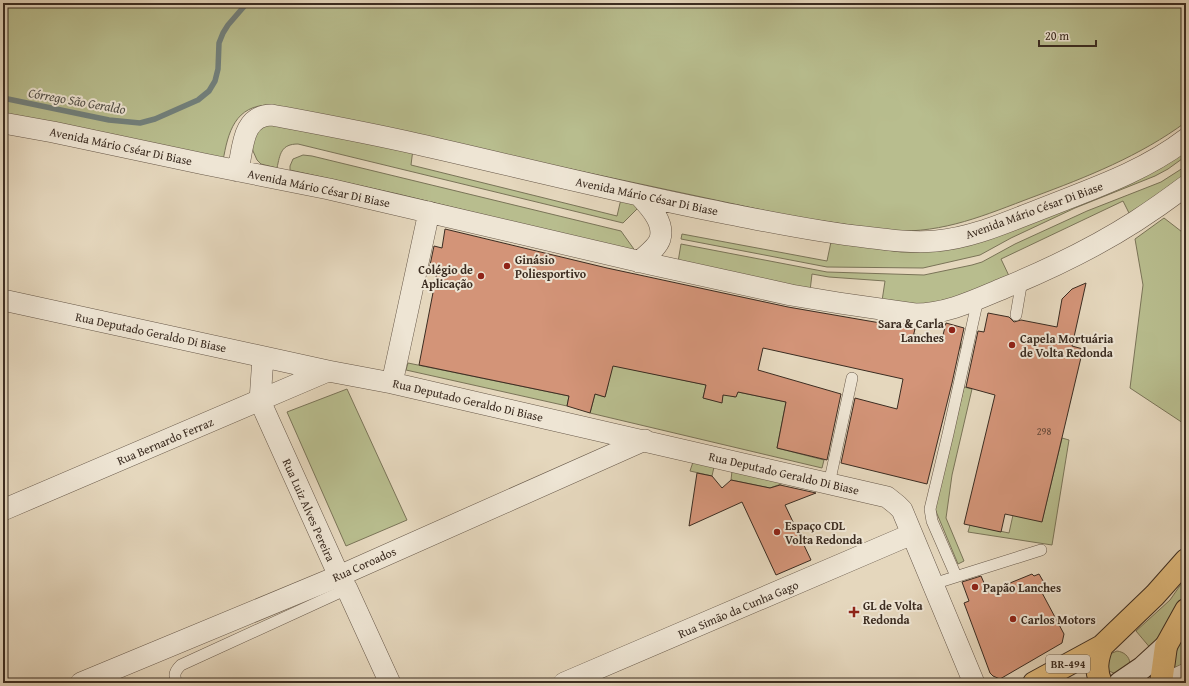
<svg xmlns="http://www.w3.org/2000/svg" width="1189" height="686" font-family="'Gentium Book Plus',serif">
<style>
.green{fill:#b8bd8e;stroke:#7a7458}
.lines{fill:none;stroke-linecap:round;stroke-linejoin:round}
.stream{stroke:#72807c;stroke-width:5.5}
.building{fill:#d39478;stroke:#3b2c21}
.lane-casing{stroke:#665748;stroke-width:12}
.street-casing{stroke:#665748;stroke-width:22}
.secondary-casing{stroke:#3b2c21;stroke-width:24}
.primary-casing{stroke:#3b2c21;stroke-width:24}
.lane{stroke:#eee5d4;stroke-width:11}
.street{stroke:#eee5d4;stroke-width:21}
.secondary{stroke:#eee5d4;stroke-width:22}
.primary{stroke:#e2bc7e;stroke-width:22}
.poi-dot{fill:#8f2418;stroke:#eee5d4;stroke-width:1.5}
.labels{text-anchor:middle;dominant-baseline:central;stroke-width:4;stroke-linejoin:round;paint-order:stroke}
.number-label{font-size:10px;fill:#614637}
.shield{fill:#eee5d4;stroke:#716457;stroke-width:1}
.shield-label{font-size:11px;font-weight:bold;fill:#3b2c21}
.street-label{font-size:12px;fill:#3b2c21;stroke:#eee5d4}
.poi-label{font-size:12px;font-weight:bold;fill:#3b2c21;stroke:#eee5d4;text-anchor:start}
.water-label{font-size:13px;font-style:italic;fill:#524f47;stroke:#eee5d4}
</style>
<rect width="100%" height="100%" fill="#e5d7bd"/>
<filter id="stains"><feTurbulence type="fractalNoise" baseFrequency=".005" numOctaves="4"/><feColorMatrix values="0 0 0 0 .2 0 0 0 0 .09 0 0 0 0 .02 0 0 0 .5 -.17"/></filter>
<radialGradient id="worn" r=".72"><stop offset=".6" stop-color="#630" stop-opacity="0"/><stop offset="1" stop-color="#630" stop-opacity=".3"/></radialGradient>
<path class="green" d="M3,3H1186V122C1140,156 1087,177 1033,197C985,215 945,233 892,231L795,217L270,105C235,105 228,132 223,161L3,114Z
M269,122L413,149L411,165L617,216L621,199L639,207L623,223L298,144C281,144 280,154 277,168L261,164L257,160L253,151L252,144L255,134Z
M1186,148V156L1168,169L1155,176L1075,208L1011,238L980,255L923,268L827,267L681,239L682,234L827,261L831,242L901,252H919Z
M303,155L312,156L621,231L636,252L398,194L290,170V166L293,159Z
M1186,166V176L1130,215L1123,201L1001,259L1010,278L931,306L882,301L885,281L829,277L812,274L810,291L678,262L681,244L827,272L924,275L972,265L982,262L1015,244L1087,211L1161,182Z
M1164,218L1186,235V425L1130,388L1143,285L1135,239Z
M914,334L961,343V348L914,337Z
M408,363L569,396L567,406L406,370Z
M602,363L706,385L703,398L721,402L725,389L728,395L735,397L738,392L786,402L777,448L824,460L822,468L590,413L595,394L605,397L608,385Z
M964,387L972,389L952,475L946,518L964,561L958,564L935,509Z
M347,389L407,520L346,546L287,412Z
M1062,438L1069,440L1052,545L968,532L970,525L1009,533L1013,515L1042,521Z
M693,462L714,467L712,476L690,471Z
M732,471L784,483L770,488L731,480Z
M1186,577V597L1152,650L1136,631L1170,600Z
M1181,636L1186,645V669L1169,677Z
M1117,651C1124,652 1129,656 1130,663L1116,674L1109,671L1107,668L1110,654Z"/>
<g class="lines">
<path class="stream" d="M3,98L109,120L140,123L155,119L198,100L209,91L215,81L218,69L219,43L223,33L228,25L247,3"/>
</g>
<path class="building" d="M445,229L607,268L788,307L915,329L913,337L941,343L946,323L964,328L952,383L927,484L841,463L855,398L897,409L903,379L763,348L758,370L841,394L827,460L777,448L786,402L738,392L736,397L723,395L722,403L703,398L706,385L613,366L605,397L595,394L590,413L567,406L569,396L419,365L437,272L429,270L434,246L442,248Z
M1086,283L1072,346L1083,349L1042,522L1005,514L1001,532L964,524L995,395L966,387L978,331L984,332L988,313L1009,317L1014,322L1021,320L1057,327L1062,299L1072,289Z
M697,473L712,476L722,488L731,480L770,488L780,485L816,493L785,505L811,560L776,575L742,502L689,526Z
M1032,574L1034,576L1039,574L1046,586L1040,589L1064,634L1062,643L1000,679L993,676L990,673L964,603L969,601L962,582L981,576L988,592Z"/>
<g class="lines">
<g class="lane-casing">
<path id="lane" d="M1016,315L1022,280
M829,484L852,378
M956,576L932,521L930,509L948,434L978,299
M933,584L1041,550
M177,683C173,675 175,671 181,665L347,589"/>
</g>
<g class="street-casing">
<path id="street" d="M3,123L53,132L204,164L329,189L650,264L791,295L839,303L915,314C947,314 975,300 1004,288C1050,269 1094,248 1136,221C1153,210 1170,198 1186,186
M238,171C243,148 242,115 272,115C320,124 369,133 417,144C519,167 621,193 724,213C771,222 817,232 865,237C889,240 912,243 936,241C972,238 1007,222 1041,209C1091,189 1143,172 1186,139
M639,262C646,255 657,248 660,239C665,222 649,206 639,195
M3,300L328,371L392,383L887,497L897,505L902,510L974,683
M263,357L260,401L339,576L347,589L390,683
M392,383L429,212
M3,510L328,371
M81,683L339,576L645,440
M564,683L912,534
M1167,683L1186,674"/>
</g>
<g class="secondary-casing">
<path id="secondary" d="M1120,683L1142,668L1166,646"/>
</g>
<g class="primary-casing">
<path id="primary" d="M1034,683L1102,646L1155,595L1186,560
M1101,683C1095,670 1097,659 1102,646
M1161,683L1166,646L1186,610"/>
</g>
<use href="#lane" class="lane"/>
<use href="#street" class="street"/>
<use href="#secondary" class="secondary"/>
<use href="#primary" class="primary"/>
</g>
<g class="poi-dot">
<circle cx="507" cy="266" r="4"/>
<circle cx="481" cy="276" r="4"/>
<circle cx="952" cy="330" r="4"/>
<circle cx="1012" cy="345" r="4"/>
<circle cx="777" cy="532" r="4"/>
<circle cx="975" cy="587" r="4"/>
<path d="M852 606h4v4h4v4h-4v4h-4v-4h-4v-4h4z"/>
<circle cx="1013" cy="619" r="4"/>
</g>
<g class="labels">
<g class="number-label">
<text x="1044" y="431">298</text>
</g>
<rect class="shield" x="1046" y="655" width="44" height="18" rx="3"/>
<g class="shield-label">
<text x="1068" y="664">BR-494</text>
</g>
<g class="street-label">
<text transform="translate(121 146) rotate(12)">Avenida Mário Cséar Di Biase</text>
<text transform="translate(319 188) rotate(12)">Avenida Mário César Di Biase</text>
<text transform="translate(647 196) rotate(12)">Avenida Mário César Di Biase</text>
<text transform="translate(1034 210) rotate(-20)">Avenida Mário César Di Biase</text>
<text transform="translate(151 332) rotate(12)">Rua Deputado Geraldo Di Biase</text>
<text transform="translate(468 400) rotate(13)">Rua Deputado Geraldo Di Biase</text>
<text transform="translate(165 441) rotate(-23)">Rua Bernardo Ferraz</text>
<text transform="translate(784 473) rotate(13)">Rua Deputado Geraldo Di Biase</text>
<text transform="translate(309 510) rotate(66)">Rua Luiz Alves Pereira</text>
<text transform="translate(364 564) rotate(-24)">Rua Coroados</text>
<text transform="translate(738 609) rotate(-23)">Rua Simão da Cunha Gago</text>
</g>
<g class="poi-label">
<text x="515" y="259">Ginásio<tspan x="515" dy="14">Poliesportivo</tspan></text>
<text x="473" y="269" text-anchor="end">Colégio de<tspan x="473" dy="14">Aplicação</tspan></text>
<text x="944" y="323" text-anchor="end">Sara &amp; Carla<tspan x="944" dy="14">Lanches</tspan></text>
<text x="1020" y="338">Capela Mortuária<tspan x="1020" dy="14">de Volta Redonda</tspan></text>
<text x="785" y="525">Espaço CDL<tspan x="785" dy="14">Volta Redonda</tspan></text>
<text x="983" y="587">Papão Lanches</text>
<text x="863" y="605">GL de Volta<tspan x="863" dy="14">Redonda</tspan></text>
<text x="1021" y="619">Carlos Motors</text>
</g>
<g class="water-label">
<text transform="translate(77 101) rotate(10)">Córrego São Geraldo</text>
</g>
</g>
<rect width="1189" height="686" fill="none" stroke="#e5d7bd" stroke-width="16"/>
<rect x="4" y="4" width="1181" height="678" fill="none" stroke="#3b2c21" stroke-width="2"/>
<rect x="8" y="8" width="1173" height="670" fill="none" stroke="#3b2c21"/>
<path d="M1039 40v6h57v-6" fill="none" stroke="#3b2c21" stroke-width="2"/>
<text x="1045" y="40" font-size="12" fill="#3b2c21" stroke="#eee5d4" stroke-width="3" paint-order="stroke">20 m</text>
<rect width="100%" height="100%" filter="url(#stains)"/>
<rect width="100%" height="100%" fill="url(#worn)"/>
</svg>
